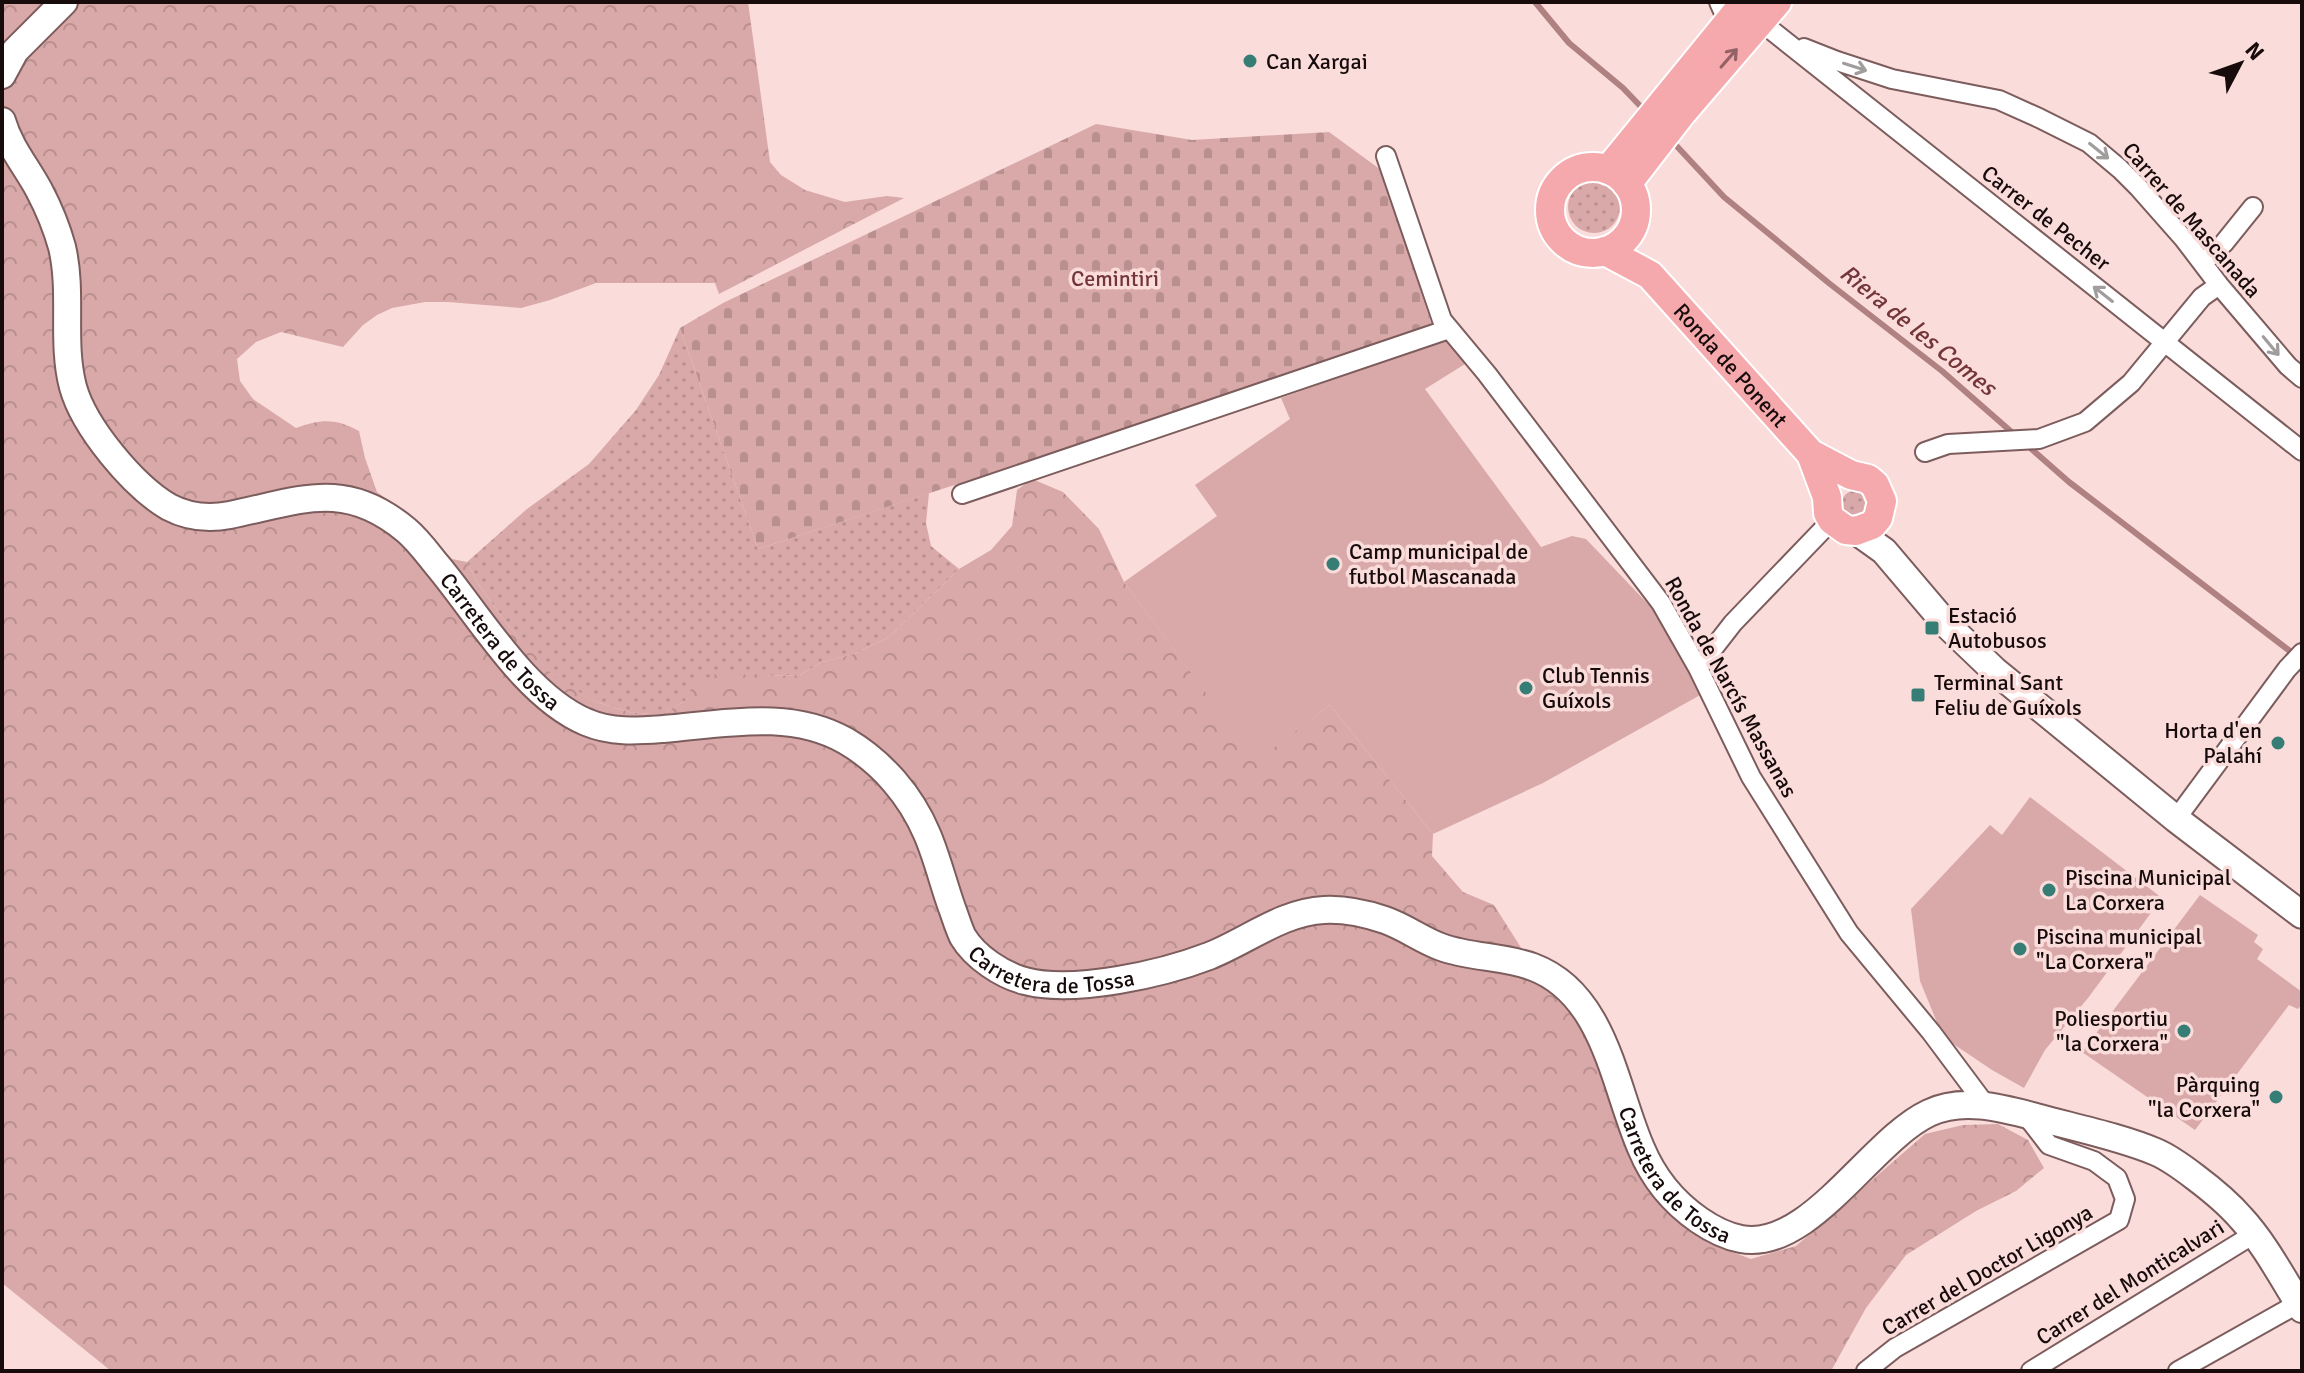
<svg xmlns="http://www.w3.org/2000/svg" width="2304" height="1373" font-family="Signika,sans-serif">
<style>
.grass{fill:url(#grass-dots)}
.forest{fill:url(#forest-crowns)}
.cemetery{fill:url(#cemetery-stones)}
.pitch{fill:#d8a9a8}
.lines{fill:none;stroke-linecap:round;stroke-linejoin:round}
.stream{stroke:#b08181;stroke-width:6}
.street-casing{stroke:#7c5c5c;stroke-width:22}
.secondary-casing{stroke:#7c5c5c;stroke-width:30}
.primary-casing{stroke:#fff;stroke-width:32}
.street{stroke:#fff;stroke-width:18}
.secondary{stroke:#fff;stroke-width:26}
.primary{stroke:#f6a9ad;stroke-width:28}
.oneway{stroke:#926264}
.oneway2{stroke:#a29d9d}
.poi-dot{fill:#367d75;stroke:#fadcdb;stroke-width:3}
.labels{text-anchor:middle;dominant-baseline:central;stroke-width:7;stroke-linejoin:round;paint-order:stroke}
.poi-label{font-size:22px;fill:#170b0b;stroke:#fadcdb;text-anchor:start}
.street-label{font-size:22px;fill:#170b0b;stroke:#fadcdb}
.park-label{font-size:22px;fill:#733538;stroke:#fadcdb}
.water-label{font-size:24px;font-style:italic;fill:#743638;stroke:#fadcdb}
</style>
<defs>
<pattern id="grass-dots" width="8" height="8" patternUnits="userSpaceOnUse" patternTransform="scale(2)"><rect width="8" height="8" fill="#d8a9a8"/><path d="M2 2h.1M6 6h.1" fill="none" stroke="#b9908f" stroke-width="1.8" stroke-linecap="round"/></pattern>
<pattern id="forest-crowns" width="20" height="18" patternUnits="userSpaceOnUse" patternTransform="scale(2)"><rect width="20" height="18" fill="#d8a9a8"/><path d="M2 6a3 3 0 1 1 6 0M12 15a3 3 0 1 1 6 0" fill="none" stroke="#b9908f"/></pattern>
<pattern id="cemetery-stones" width="16" height="16" patternUnits="userSpaceOnUse" patternTransform="scale(2)"><rect width="16" height="16" fill="#d8a9a8"/><path d="M2 7V4a2 2 0 0 1 4 0v3zM10 15v-3a2 2 0 0 1 4 0v3z" fill="#b9908f"/></pattern>
</defs>
<rect width="100%" height="100%" fill="#fadcdb"/>
<path class="grass" d="M1568 207a26 26 0 1 1 52 0a26 26 0 1 1-52 0Z
M680,328L758,549L929,493L926,523L931,546L959,569L889,637L854,654L822,662L800,675L764,676L688,699L661,715L629,712L596,702L553,677L508,625L480,587L467,562L527,509L589,464L636,410L659,375Z
M1842 503a12 12 0 1 1 24 0a12 12 0 1 1-24 0Z"/>
<path class="forest" d="M2,2H748L770,162L781,175L805,190L845,202L887,196L904,198L719,294L715,283H596L550,300L521,308L448,302H425L392,308L377,315L363,325L343,347L281,332L256,342L237,359L240,381L253,399L296,428C321,419 335,418 359,431L365,458L377,492L407,514L452,559L467,562L480,587L508,625L553,676L596,702L629,712L661,715L688,699L692,685L718,673L764,676L800,675L822,662L854,654L889,637L959,569L991,550L1012,526L1017,490L1032,479L1063,492L1099,529L1124,582L1256,760L1330,705L1433,834L1432,856L1463,892L1494,905L1525,954L1569,1009L1585,1030L1606,1076L1621,1133L1664,1209L1708,1243L1751,1259L1796,1246L1925,1134L1963,1125L1998,1124L2028,1140L2044,1168L2016,1191L1976,1211L1906,1255L1866,1308L1831,1371H111L2,1283Z"/>
<path class="cemetery" d="M1096,124L1192,140L1329,132L1381,170L1433,329L758,549L680,328L723,303Z"/>
<path class="pitch" d="M1446,339L1465,364L1425,389L1541,547L1572,536L1586,539L1670,627L1702,694L1543,783L1433,834L1330,705L1256,761L1124,582L1217,516L1195,485L1290,419L1281,398Z
M2030,797L2162,898L2088,998L2045,1050L2024,1088L1992,1070L1943,1037L1920,981L1911,909L1990,825L2002,835Z
M2200,895L2258,935L2254,942L2263,949L2257,959L2302,992V1004L2298,1009L2289,1005L2195,1130L2082,1052Z"/>
<g class="lines">
<path class="stream" d="M1535,2L1569,43L1623,88L1646,112
M1672,141L1724,197L1830,284L1942,371L2015,435
M2027,445L2069,482L2295,655"/>
<g class="street-casing">
<path id="street" d="M1719,2L1728,22
M1761,22L2302,451
M1804,48L1837,61L1892,79L1999,100L2039,118L2089,143L2120,169L2139,188L2184,239L2219,285L2288,366L2302,378
M1386,156L1442,320L1487,374L1661,603L1698,668L1751,777L1849,933L1931,1032L1987,1107
M2206,260L2224,243L2253,207
M1925,452L1948,444L2039,439L2085,422L2131,383L2202,297L2219,285
M962,494L1449,329
M1698,668L1733,623L1832,520
M2176,819L2287,669L2302,653
M1866,1371L1895,1348L2119,1220L2125,1199L2117,1178L2094,1161L2049,1145L2025,1114
M2031,1371L2254,1234
M2178,1371L2299,1303"/>
</g>
<g class="secondary-casing">
<g id="secondary">
<path d="M2,75L15,51L64,2"/>
<path id="s1" d="M2,121C10,148 26,166 39,190C48,207 57,229 62,247C73,293 61,342 73,387C84,427 133,486 169,507C188,517 210,519 230,515C299,501 344,478 406,530C418,540 428,554 437,565C479,615 525,696 586,722C612,733 636,731 663,729C724,724 790,709 846,741C882,762 911,796 927,834C937,857 943,883 952,908C954,913 960,932 963,937C975,957 1002,975 1025,981C1074,994 1162,974 1209,956C1247,941 1282,912 1324,910C1343,909 1367,914 1385,920C1405,927 1422,940 1441,947C1471,958 1504,956 1533,967C1605,994 1614,1086 1641,1148C1653,1177 1673,1202 1699,1220C1712,1229 1725,1236 1741,1239C1809,1252 1871,1140 1929,1113C1962,1097 2002,1108 2036,1117C2072,1127 2121,1137 2156,1152C2170,1158 2182,1167 2195,1177C2211,1189 2228,1203 2241,1218C2265,1244 2283,1279 2302,1309"/>
<path d="M1856,531L1884,551L1946,624L1994,670L2176,819L2302,915"/>
</g>
</g>
<g class="primary-casing">
<g id="primary">
<circle cx="1593" cy="210" r="43"/>
<path d="M1608,170L1745,2"/>
<path d="M1627,184L1681,114L1777,2"/>
<path id="s2" d="M1605,251L1650,275L1811,454L1851,475L1868,479L1875,485L1882,501L1878,518L1872,525L1856,531L1846,530L1832,520L1828,513L1827,497L1811,454"/>
</g>
</g>
<use href="#street" class="street"/>
<use href="#secondary" class="secondary"/>
<use href="#primary" class="primary"/>
</g>
<defs><path id="oneway-shaft" d="M-6 0H5M1.5-3L5.5 0L1.5 3" fill="none" stroke-width="1.6" stroke-linecap="round" stroke-linejoin="round" transform="scale(2)"/></defs>
<use class="oneway" href="#oneway-shaft" transform="translate(1729 58) rotate(-49)"/>
<g class="oneway2">
<use href="#oneway-shaft" transform="translate(1855 67) rotate(18)"/>
<use href="#oneway-shaft" transform="translate(2099 151) rotate(39)"/>
<use href="#oneway-shaft" transform="translate(2103 294) rotate(-142)"/>
<use href="#oneway-shaft" transform="translate(2271 346) rotate(50)"/>
</g>
<g class="poi-dot">
<circle cx="1250" cy="61" r="8"/>
<circle cx="1333" cy="564" r="8"/>
<rect x="1924" y="620" width="16" height="16" rx="4"/>
<circle cx="1526" cy="688" r="8"/>
<rect x="1910" y="687" width="16" height="16" rx="4"/>
<circle cx="2278" cy="743" r="8"/>
<circle cx="2049" cy="890" r="8"/>
<circle cx="2020" cy="949" r="8"/>
<circle cx="2184" cy="1031" r="8"/>
<circle cx="2276" cy="1097" r="8"/>
</g>
<g class="labels">
<g class="poi-label">
<text x="1266" y="61">Can Xargai</text>
<text x="1349" y="551">Camp municipal de<tspan x="1349" dy="25">futbol Mascanada</tspan></text>
<text x="1948" y="615">Estació<tspan x="1948" dy="25">Autobusos</tspan></text>
<text x="1542" y="675">Club Tennis<tspan x="1542" dy="25">Guíxols</tspan></text>
<text x="1934" y="682">Terminal Sant<tspan x="1934" dy="25">Feliu de Guíxols</tspan></text>
<text x="2262" y="730" text-anchor="end">Horta d'en<tspan x="2262" dy="25">Palahí</tspan></text>
<text x="2065" y="877">Piscina Municipal<tspan x="2065" dy="25">La Corxera</tspan></text>
<text x="2036" y="936">Piscina municipal<tspan x="2036" dy="25">"La Corxera"</tspan></text>
<text x="2168" y="1018" text-anchor="end">Poliesportiu<tspan x="2168" dy="25">"la Corxera"</tspan></text>
<text x="2260" y="1084" text-anchor="end">Pàrquing<tspan x="2260" dy="25">"la Corxera"</tspan></text>
</g>
<g class="street-label">
<text transform="translate(2046 218) rotate(38)">Carrer de Pecher</text>
<text transform="translate(2192 220) rotate(49)">Carrer de Mascanada</text>
<text stroke="none"><textPath href="#s2" startOffset="172">Ronda de Ponent</textPath></text>
<text stroke="none"><textPath href="#s1" startOffset="832">Carretera de Tossa</textPath></text>
<text transform="translate(1731 687) rotate(61)">Ronda de Narcís Massanas</text>
<text stroke="none"><textPath href="#s1" startOffset="1552">Carretera de Tossa</textPath></text>
<text stroke="none"><textPath href="#s1" startOffset="2320">Carretera de Tossa</textPath></text>
<text transform="translate(1987 1270) rotate(-30)">Carrer del Doctor Ligonya</text>
<text transform="translate(2130 1282) rotate(-32)">Carrer del Monticalvari</text>
</g>
<g class="park-label">
<text x="1115" y="278">Cemintiri</text>
</g>
<g class="water-label">
<text transform="translate(1918 330) rotate(39)">Riera de les Comes</text>
</g>
</g>
<rect width="2304" height="1373" fill="none" stroke="#170b0b" stroke-width="8"/>
<g transform="translate(2240 64) rotate(49)" stroke="#fadcdb" stroke-width="6" paint-order="stroke">
<path d="M0-6L14 30L0 20L-14 30Z" fill="#170b0b"/>
<text y="-12" font-size="22" font-weight="bold" text-anchor="middle" fill="#170b0b">N</text>
</g>
</svg>
